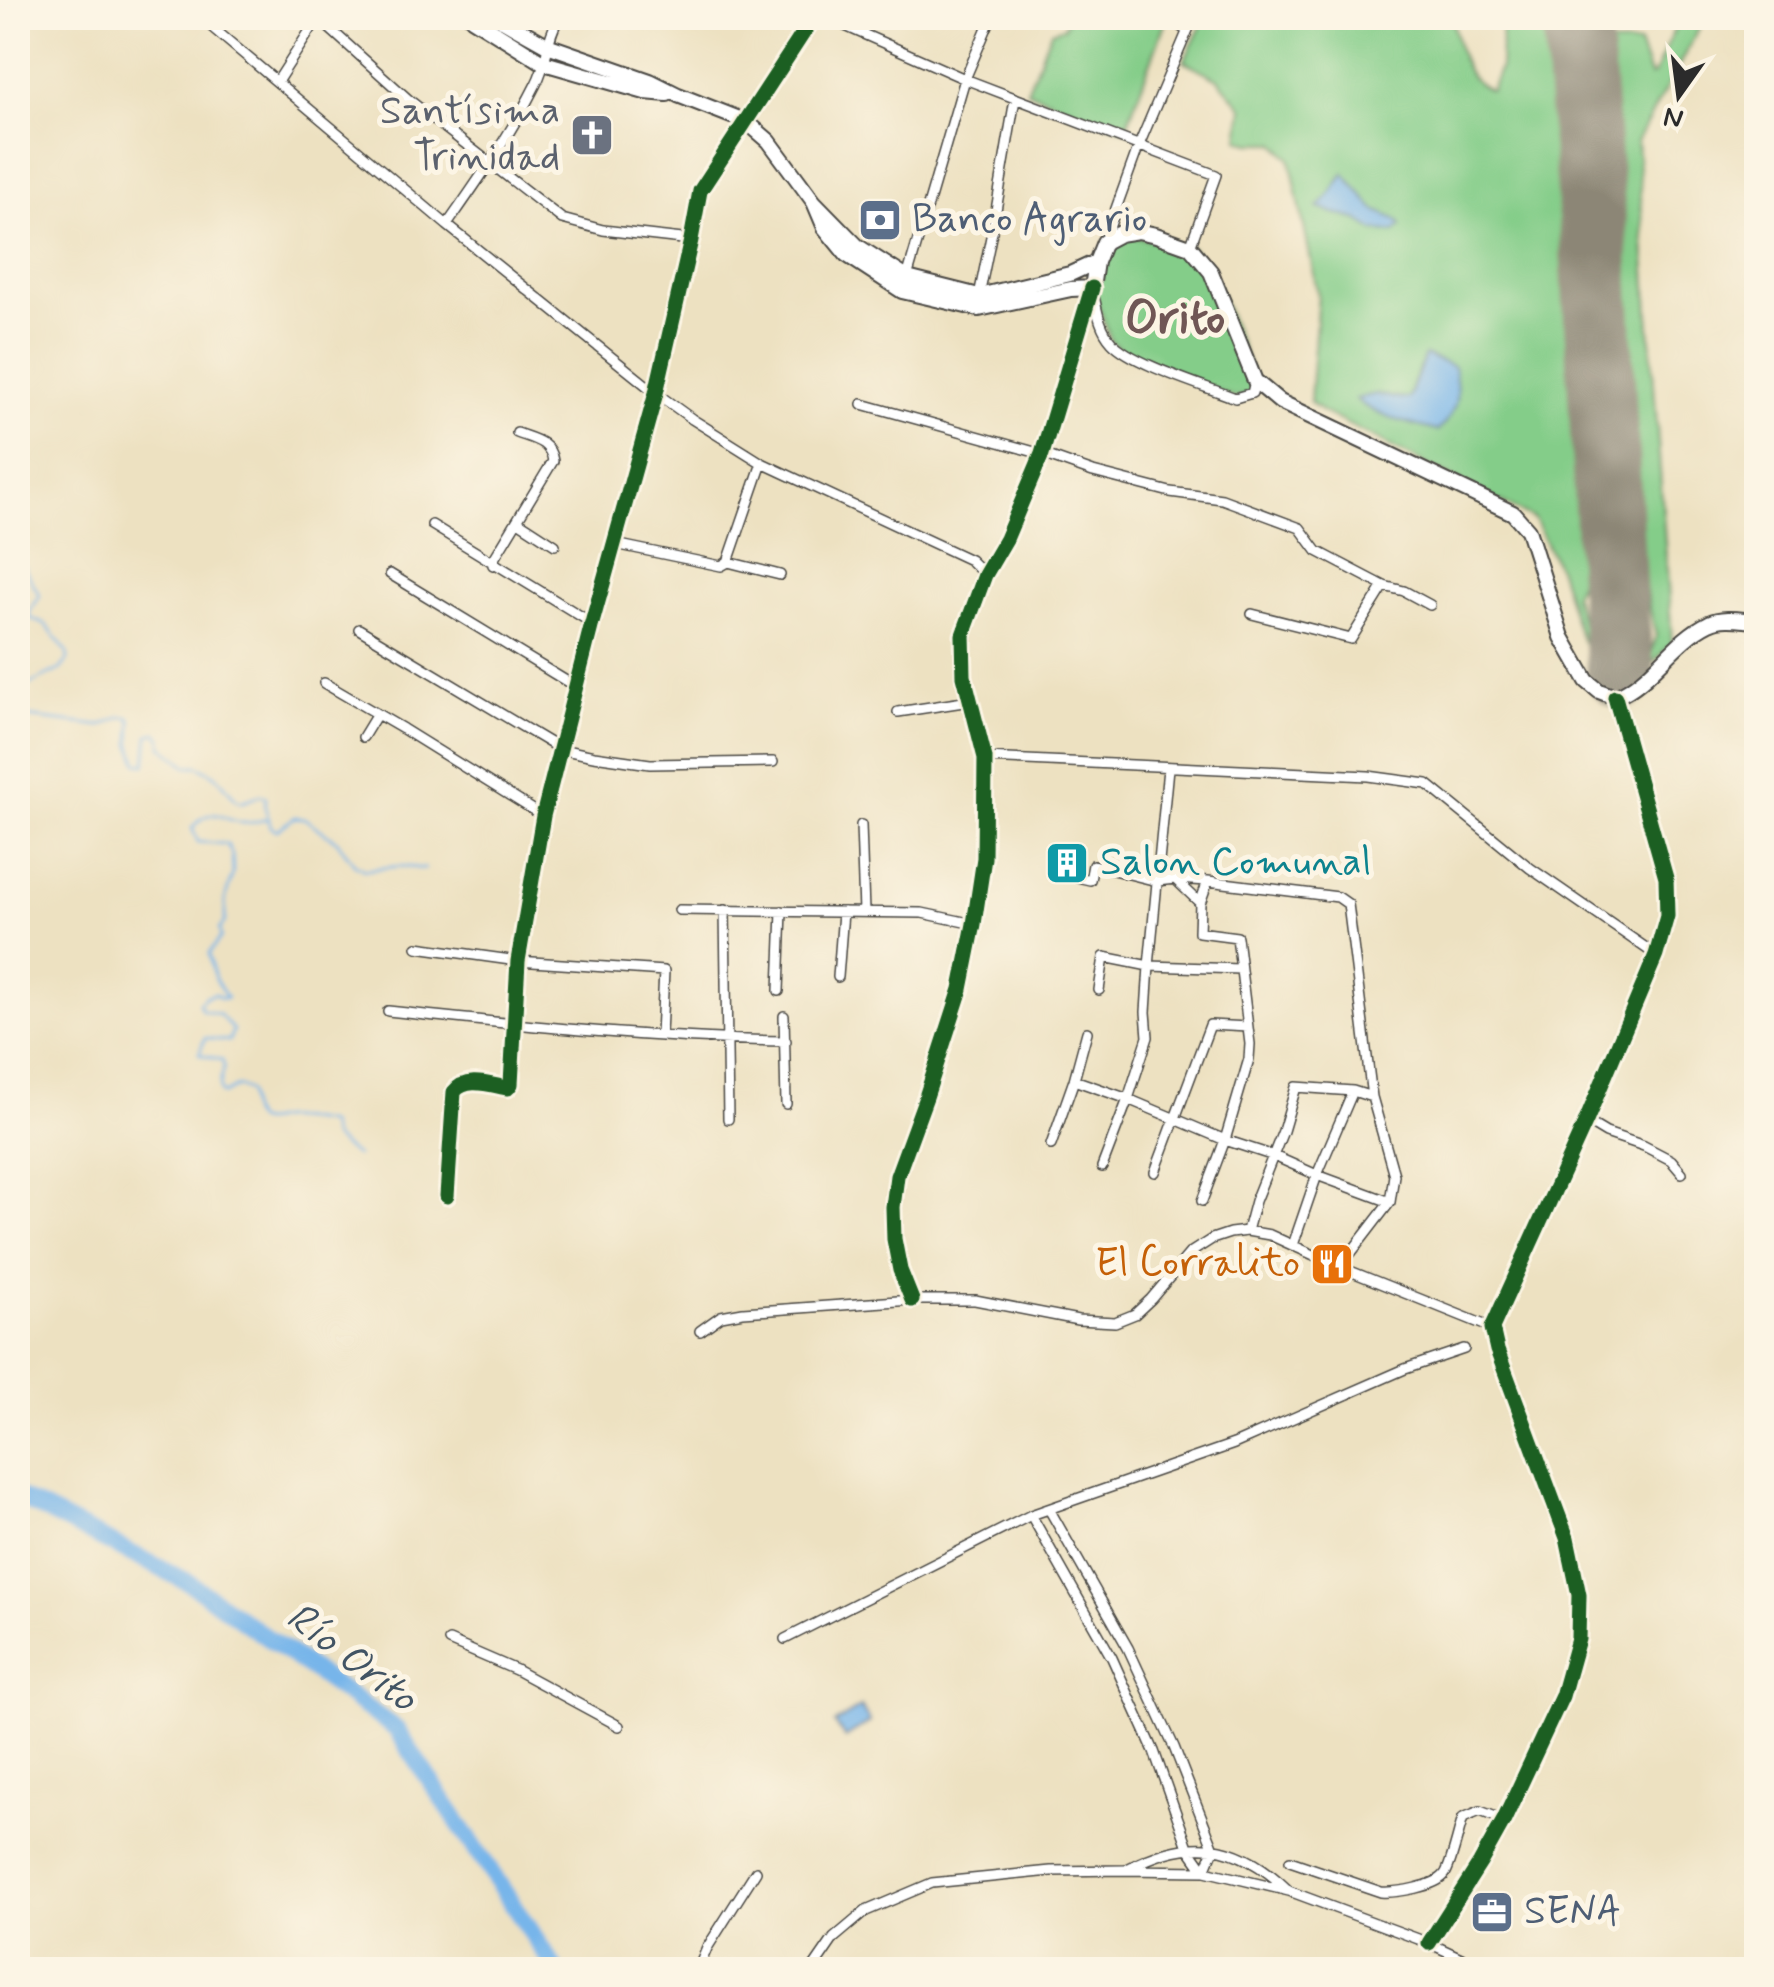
<svg xmlns="http://www.w3.org/2000/svg" width="1774" height="1987" font-family="Mynerve,sans-serif">
<style>
.green{fill:#84cd89;stroke:#587c5a;stroke-width:2.5;fill-rule:evenodd}
.water{fill:#77b5ea;stroke:#51708a;stroke-width:2.5}
.lines{fill:none;stroke-linecap:round;stroke-linejoin:round}
.stream{stroke:#77b5ea;stroke-width:2.5}
.river{stroke:#77b5ea;stroke-width:18}
.runway{stroke:#8c8676;stroke-width:68}
.minor-casing{stroke:#484642;stroke-width:12}
.secondary-casing{stroke:#484642;stroke-width:18}
.minor{stroke:#fff;stroke-width:9}
.secondary{stroke:#fff;stroke-width:14}
.cycleway-casing{stroke:#fcf5e5;stroke-width:21}
.cycleway{stroke:#1b5e20;stroke-width:15}
.labels{text-anchor:middle;dominant-baseline:central;stroke-width:10;stroke-linejoin:round;paint-order:stroke}
.worship-label{font-size:40px;fill:#5b616d;stroke:#fcf5e5;text-anchor:end}
.service-label{font-size:40px;fill:#4e5e75;stroke:#fcf5e5;text-anchor:start}
.culture-label{font-size:40px;fill:#0d838f;stroke:#fcf5e5;text-anchor:start}
.food-label{font-size:40px;fill:#c56008;stroke:#fcf5e5;text-anchor:end}
.water-label{font-size:42px;font-style:italic;fill:#425464;stroke:#fcf5e5}
.district-label{font-size:50px;font-weight:bold;fill:#705655;stroke:#fcf5e5}
</style>
<rect width="100%" height="100%" fill="#fcf5e5"/>
<filter id="ink" filterUnits="userSpaceOnUse"><feTurbulence type="fractalNoise" baseFrequency=".01" numOctaves="2"/><feDisplacementMap in="SourceGraphic" scale="20" xChannelSelector="R" yChannelSelector="G"/><feConvolveMatrix kernelMatrix="1 2 1 2 8 2 1 2 1" color-interpolation-filters="sRGB"/></filter>
<filter id="wash" filterUnits="userSpaceOnUse"><feTurbulence type="fractalNoise" baseFrequency=".0048" numOctaves="4" result="noise"/><feDisplacementMap in="SourceGraphic" scale="40" xChannelSelector="R" yChannelSelector="G"/><feGaussianBlur stdDeviation="2.25" result="paint"/><feColorMatrix in="noise" values="0 0 0 0 0 0 0 0 0 0 0 0 0 0 0 0 0 1.4 0 .05"/><feComposite in="paint" operator="in"/></filter>
<g filter="url(#wash)">
<rect width="100%" height="100%" fill="#ede1c1"/>
<path class="green" d="M1067,18H1162L1166,21L1125,130L1027,91L1051,31L1064,27Z
M1205,18H1452C1458,45 1461,81 1491,90L1500,67L1502,23L1511,18H1558L1594,551L1573,594L1591,650L1611,676L1628,680L1651,655L1656,636L1636,550L1632,543L1595,18H1622L1623,24L1602,27L1601,45L1639,44L1650,76L1654,75L1677,23L1701,25L1637,141L1672,643L1633,683H1619L1602,673L1590,656L1577,629L1559,570L1534,519L1321,411L1310,402L1318,295L1290,158L1275,143H1250L1239,139L1243,108L1218,79L1184,61ZM1343,175L1375,210L1397,220L1375,231L1330,195ZM1420,366L1414,425L1376,394L1401,399L1409,398Z
M1119,234L1190,247L1211,272L1255,381L1252,393L1235,398L1127,356L1111,341L1092,288L1096,262Z"/>
<path class="water" d="M1344,174L1375,210L1397,220L1401,226L1395,232L1375,231L1358,220L1318,208L1330,195Z
M1425,355L1454,367C1459,394 1459,410 1438,431C1414,425 1374,417 1356,399L1376,394L1400,399L1409,398Z
M861,1707L870,1722L845,1738L835,1723Z"/>
<g class="lines">
<path class="stream" d="M18,557L40,596L28,614L32,619L46,625L67,652L68,660L61,669L18,690
M18,716L101,726L121,717H129L132,721L131,743L138,763L146,764L149,735L157,733L162,738V746L187,766H198L217,776L237,801L243,802L260,795L266,797L265,807L271,827L277,830L295,817L304,818L337,841L354,864L364,870L400,866L425,869
M269,818C261,820 252,824 244,823C220,821 216,802 192,828L198,842L227,844L232,855L233,873L225,899V922L219,930L221,937L209,954L215,979L227,998H221L215,994L206,996L199,1003L202,1010L219,1014L233,1030L229,1041L205,1038L199,1054L222,1060C228,1071 216,1081 221,1093L224,1094L238,1086L248,1091C250,1098 248,1109 251,1115C258,1127 271,1120 280,1119C288,1118 321,1121 328,1124L332,1138L356,1156"/>
<path class="river" d="M18,1497L190,1583L396,1729L556,1970"/>
<path class="runway" d="M1576,18L1593,230L1613,599L1621,675"/>
</g>
</g>
<g filter="url(#ink)">
<g class="lines">
<g class="minor-casing">
<path id="minor" d="M201,18L447,225L656,393L692,419L762,463L970,560L985,575
M318,18L409,100L562,219L603,230L691,240
M827,18L965,79L1216,175L1190,247
M1168,18L1186,30
M1746,18L1756,33
M277,82L318,18
M447,225C479,179 511,134 536,84C548,62 546,38 559,18
M1105,239L1139,145L1193,18
M906,281L965,79L991,18
M1093,291C1097,309 1099,328 1112,342C1132,364 1205,386 1235,398L1252,393L1255,381
M979,296L994,222L1015,99
M862,404L1042,454L1093,472L1170,492L1222,499L1300,528L1317,551L1384,586L1404,591L1430,605
M518,521L555,545
M432,525L592,623
M615,544L721,566L728,562L780,575
M728,562L762,463
M493,565L495,557L553,461C550,441 533,439 517,433
M390,574L576,687
M1252,614L1351,639L1384,586
M359,629L560,749L594,756L650,764L773,762
M324,683L403,729L543,816
M898,712L970,701
M363,737L377,714
M985,758L1368,776L1427,784L1530,868L1656,955
M861,825L864,912
M1059,873L1090,880L1093,865L1157,881L1175,879L1208,881L1338,897L1348,904L1372,1097L1394,1175L1390,1202L1340,1267
M1175,879L1200,903
M679,910L922,913L974,924
M725,910L728,1119
M417,947L518,961L664,971L661,1035
M838,977L843,912
M1099,990L1104,957L1149,966L1240,969
M779,991L782,911
M388,1011C520,1025 653,1039 786,1041
M784,1016L786,1104
M1074,1080L1128,1099L1225,1140L1274,1156L1317,1175L1390,1202
M1586,1121L1606,1133L1644,1146L1671,1160L1682,1173
M1051,1145L1074,1080L1087,1032
M1102,1167L1128,1099L1148,1037L1146,1012L1149,966L1168,768
M1155,1172L1210,1025L1248,1027
M447,1196L454,1092C466,1076 490,1085 508,1088L511,1084L518,961L543,816L592,623L656,393L691,240L700,191L813,18
M1202,1201L1225,1140L1249,1059L1250,1044L1237,937L1199,932L1200,903L1208,881
M1247,1231L1255,1201L1283,1131L1296,1087L1353,1091L1372,1097
M1293,1245L1317,1175L1353,1091
M912,1300L900,1270L894,1239L893,1207L897,1176L926,1097L961,989L974,924L984,858L985,758L964,676L963,635L985,575L1006,539L1042,454L1092,288
M700,1331L721,1316L743,1312L912,1300H975L1078,1320L1115,1322L1135,1314L1151,1299L1190,1253L1212,1239L1230,1233L1247,1231L1270,1235L1340,1267L1492,1328
M1049,1509L1128,1648L1174,1747L1214,1849L1205,1871
M1031,1515L1112,1658L1154,1751L1188,1847L1205,1871
M785,1639L1031,1515L1234,1444L1405,1369L1464,1349
M449,1641L516,1670L619,1726
M1290,1861L1381,1892C1395,1893 1436,1887 1445,1874C1451,1866 1459,1830 1463,1818L1480,1811L1504,1820
M1129,1868C1190,1836 1237,1841 1287,1889
M1429,1943L1480,1863L1504,1820L1562,1696L1578,1639L1579,1595L1567,1538L1497,1350L1492,1328L1586,1121L1656,955L1667,916L1666,878L1615,697
M698,1970L707,1948L756,1871
M812,1970L834,1938L866,1911L932,1883L1051,1871L1125,1870L1205,1871L1289,1891L1429,1943L1487,1970"/>
</g>
<g class="secondary-casing">
<path id="secondary" d="M472,18L544,63L645,92L667,94
M499,18L547,45L650,81L678,95L747,122L769,141L814,202L857,246L907,278L979,296L1070,274L1096,262
M814,202L825,228L847,255L902,291L979,309L1071,289L1092,288L1096,262L1104,242L1119,234L1138,231L1156,235L1190,247L1211,272L1255,381L1280,402L1513,513L1528,530L1562,637L1587,681L1599,691L1615,697C1652,682 1672,641 1709,623C1722,616 1742,620 1756,621"/>
</g>
<use href="#minor" class="minor"/>
<use href="#secondary" class="secondary"/>
<g class="cycleway-casing">
<path id="cycleway" d="M447,1196L454,1092C466,1076 490,1085 508,1088L511,1084L518,961L543,816L592,623L656,393L691,240L700,191L813,18
M912,1300L900,1270L894,1239L893,1207L897,1176L926,1097L961,989L974,924L984,858L985,758L964,676L963,635L985,575L1006,539L1042,454L1092,288
M1429,1943L1480,1863L1504,1820L1562,1696L1578,1639L1579,1595L1567,1538L1497,1350L1492,1328L1586,1121L1656,955L1667,916L1666,878L1615,697"/>
</g>
<use href="#cycleway" class="cycleway"/>
</g>
</g>
<defs>
<g id="church-square" transform="scale(2.25)"><rect x="-9" y="-9" width="18" height="18" rx="4" fill="#6b7280" stroke="#fcf5e5"/><path d="M-1.2-6h2.4v3.5h3.3v2.4h-3.3V6h-2.4V-.1h-3.3v-2.4h3.3Z" fill="#fff"/></g>
<g id="bank-square" transform="scale(2.25)"><rect x="-9" y="-9" width="18" height="18" rx="4" fill="#5c6f8a" stroke="#fcf5e5"/><path d="M-6-4H6V4H-6ZM0-2.3a2.3 2.3 0 1 0 0 4.6a2.3 2.3 0 1 0 0-4.6Z" fill="#fff"/></g>
<g id="building-square" transform="scale(2.25)"><rect x="-9" y="-9" width="18" height="18" rx="4" fill="#0f9aa8" stroke="#fcf5e5"/><path d="M-4-6H4V6H1V3H-1V6H-4ZM-2.5-4.3h1.7v1.8h-1.7ZM.8-4.3h1.7v1.8H.8ZM-2.5-1h1.7V.8h-1.7ZM.8-1h1.7V.8H.8Z" fill="#fff"/></g>
<g id="restaurant-square" transform="scale(2.25)"><rect x="-9" y="-9" width="18" height="18" rx="4" fill="#e8710a" stroke="#fcf5e5"/><path d="M-5-6h1v4h1v-4h1v4h1v-4h1v5L-1.5 .5V6h-2V.5L-5-1ZM5-6V6H3V1.5H1.5Q1.5-4 5-6Z" fill="#fff"/></g>
<g id="office-square" transform="scale(2.25)"><rect x="-9" y="-9" width="18" height="18" rx="4" fill="#5c6f8a" stroke="#fcf5e5"/><path d="M-6-3h4V-5.5h4V-3h4V5H-6ZM-1-4.5V-3h2v-1.5ZM-6 0V1H6V0Z" fill="#fff"/></g>
</defs>
<g fill-rule="evenodd">
<use href="#church-square" x="592" y="135"/>
<use href="#bank-square" x="880" y="220"/>
<use href="#building-square" x="1067" y="863"/>
<use href="#restaurant-square" x="1332" y="1264"/>
<use href="#office-square" x="1492" y="1912"/>
</g>
<g class="labels">
<g class="worship-label">
<text x="560" y="112">Santísima<tspan x="560" dy="46">Trinidad</tspan></text>
</g>
<g class="service-label">
<text x="912" y="220">Banco Agrario</text>
<text x="1524" y="1912">SENA</text>
</g>
<g class="culture-label">
<text x="1100" y="863">Salon Comunal</text>
</g>
<g class="food-label">
<text x="1300" y="1264">El Corralito</text>
</g>
<g class="water-label">
<text transform="translate(351 1658) rotate(37)">Río Orito</text>
</g>
<g class="district-label">
<text x="1175" y="319">Orito</text>
</g>
</g>
<rect width="1774" height="1987" fill="none" stroke="#fcf5e5" stroke-width="60"/>
<g transform="translate(1679 95) rotate(194)" stroke="#fcf5e5" stroke-width="8" paint-order="stroke">
<path d="M0-8L18 38L0 25L-18 38Z" fill="#2b2b2b"/>
<text y="-15" font-size="28" font-weight="bold" text-anchor="middle" fill="#2b2b2b">N</text>
</g>
</svg>
